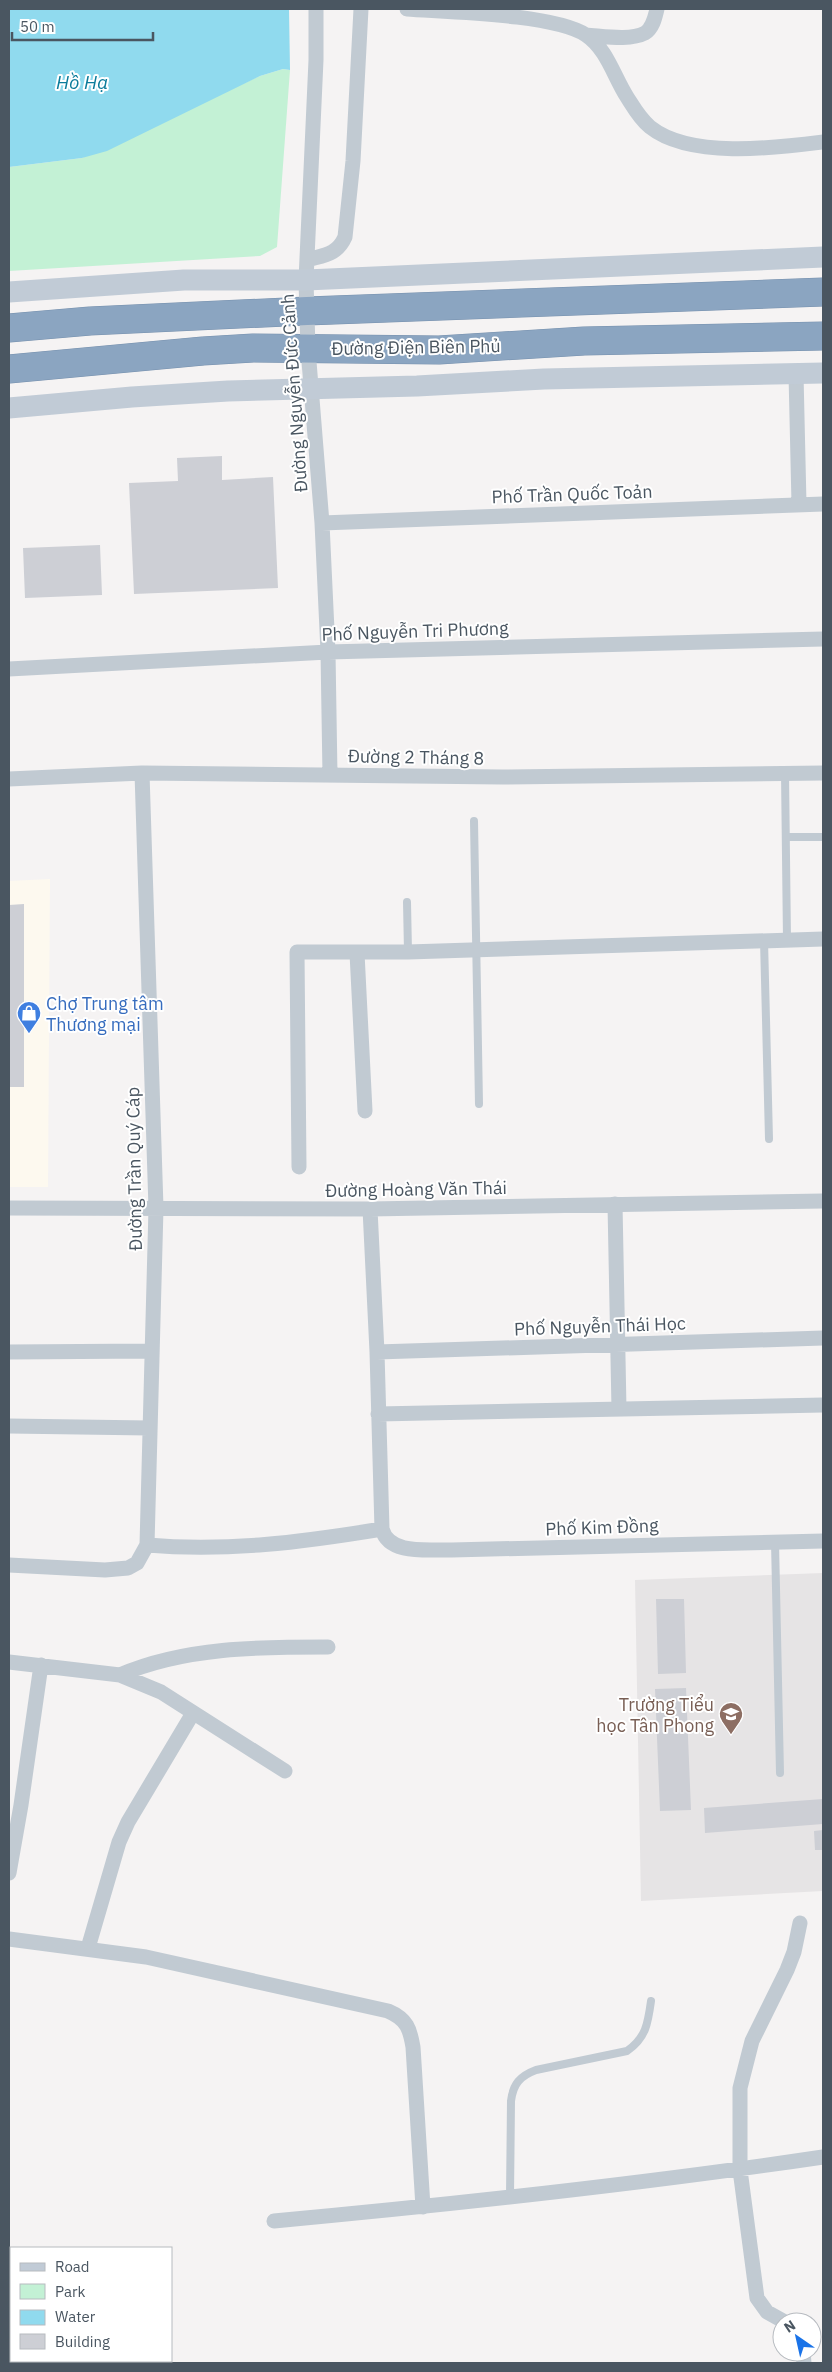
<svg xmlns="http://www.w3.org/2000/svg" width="832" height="2372" font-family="'IBM Plex Sans',sans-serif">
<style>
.commercial{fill:#fdf9ef}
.education{fill:#e6e4e5}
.green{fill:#c3f1d5}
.water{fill:#90daee}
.building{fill:#cdcfd5}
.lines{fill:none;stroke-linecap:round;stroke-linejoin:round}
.highway-casing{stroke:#7690ad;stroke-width:29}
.lane{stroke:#c1cad2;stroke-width:8}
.street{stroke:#c1cad2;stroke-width:15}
.secondary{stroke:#c1cbd6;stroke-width:21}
.highway{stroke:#8ba5c1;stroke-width:28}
.labels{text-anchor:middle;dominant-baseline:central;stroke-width:4;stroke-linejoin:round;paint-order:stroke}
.street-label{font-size:18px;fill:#4a5661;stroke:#fff}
.shop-label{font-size:18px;fill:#366cbe;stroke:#fff;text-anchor:start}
.education-label{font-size:18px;fill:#785e54;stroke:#fff;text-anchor:end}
.water-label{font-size:19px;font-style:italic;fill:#0c7c9b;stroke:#fff}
</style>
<rect width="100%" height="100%" fill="#f5f3f3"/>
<path class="commercial" d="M50,879L48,1187H9V881Z"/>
<path class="education" d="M823,1573V1891L641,1901L635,1580Z"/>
<path class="green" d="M283,69L290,70L277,247L260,256L9,271V167L82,158L260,76Z"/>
<path class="water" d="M9,9H289L290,70L283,69L260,76L107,151L82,158L9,167Z"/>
<path class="building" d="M222,456V480L273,477L278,588L134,594L129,483L178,481L177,458Z
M100,545L102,595L25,598L23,548Z
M24,904V1087H9V905Z
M656,1599H684L686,1673L658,1674Z
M686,1688L691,1810L660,1811L655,1689Z
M823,1799V1824L705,1833L704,1808Z
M823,1830V1850H815L814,1831Z"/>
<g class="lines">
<g class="highway-casing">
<path id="highway" d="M9,328L90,321L307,311L823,292
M9,369L203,351L253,348L439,350L584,341L823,336"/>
</g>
<path class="lane" d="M785,773L787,940
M474,821L479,1104
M787,837H823
M407,902L408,952
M764,940L769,1139
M775,1542L780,1773
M510,2196L511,2101C513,2084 520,2076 536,2070L627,2051C646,2038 648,2023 651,2001"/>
<path class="street" d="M316,9V60L306,280L308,349L322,523L328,652L330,775
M407,9C448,12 554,14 586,35C607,49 614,77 627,97C634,108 640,119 650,127C690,159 775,148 823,142
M586,35C603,36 630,41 645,33C653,28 655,17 657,9
M307,260C324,255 337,255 345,237L353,161L361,9
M796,374L799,504
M322,523L823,504
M9,669L328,652L823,639
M9,779L142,773L502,777L823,773
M357,953L365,1111
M299,1167L297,952H408L823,939
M615,1204L619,1409
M9,1208L370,1209L823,1201
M370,1209L377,1352L382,1529C389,1556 430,1549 452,1550L823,1541
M9,1352L151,1351
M377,1352L823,1338
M378,1414L823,1405
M9,1426L149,1428
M147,1545C227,1552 303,1542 382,1529
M9,1565L105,1570L128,1568L137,1563L147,1545L156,1208L142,773
M9,1662L120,1675L161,1692L285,1771
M120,1675C185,1647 259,1647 328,1647
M9,1873L21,1805L41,1665
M9,1939L146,1957L388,2011C407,2019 410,2029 413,2047L423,2207
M88,1948L119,1842L128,1822L193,1713
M274,2221C457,2204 641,2184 823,2157
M785,2322L767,2312L757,2298L740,2170V2088L752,2041L787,1970L794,1952L800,1923
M803,2352L804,2363"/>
<path class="secondary" d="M9,292L184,280H306L823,257
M9,408L132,397L228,391L417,386L544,379L823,373"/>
<use href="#highway" class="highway"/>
</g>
<defs>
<g id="shop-pin" transform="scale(1.25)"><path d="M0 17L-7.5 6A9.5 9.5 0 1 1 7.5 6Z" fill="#3f7fe0" stroke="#fff"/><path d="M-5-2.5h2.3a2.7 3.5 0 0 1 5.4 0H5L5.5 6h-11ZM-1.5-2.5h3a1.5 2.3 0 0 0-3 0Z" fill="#fff"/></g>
<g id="school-pin" transform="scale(1.25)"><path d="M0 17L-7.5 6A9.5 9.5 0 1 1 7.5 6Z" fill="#8d6e63" stroke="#fff"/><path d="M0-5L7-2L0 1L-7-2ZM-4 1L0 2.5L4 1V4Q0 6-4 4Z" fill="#fff"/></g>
</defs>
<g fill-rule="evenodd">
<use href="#shop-pin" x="29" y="1013"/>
<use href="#school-pin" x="731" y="1714"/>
</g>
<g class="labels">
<g class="street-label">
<text transform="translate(416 347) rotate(-1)">Đường Điện Biên Phủ</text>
<text transform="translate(294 393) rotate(-94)">Đường Nguyễn Đức Cảnh</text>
<text transform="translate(572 494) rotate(-2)">Phố Trần Quốc Toản</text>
<text transform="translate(415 631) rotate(-2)">Phố Nguyễn Tri Phương</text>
<text transform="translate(416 757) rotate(1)">Đường 2 Tháng 8</text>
<text transform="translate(134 1169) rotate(-91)">Đường Trần Quý Cáp</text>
<text transform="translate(416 1189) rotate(-1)">Đường Hoàng Văn Thái</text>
<text transform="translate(600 1326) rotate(-2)">Phố Nguyễn Thái Học</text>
<text transform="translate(602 1527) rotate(-2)">Phố Kim Đồng</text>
</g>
<g class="shop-label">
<text x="46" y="1003">Chợ Trung tâm<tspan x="46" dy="21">Thương mại</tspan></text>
</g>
<g class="education-label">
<text x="714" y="1704">Trường Tiểu<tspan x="714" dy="21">học Tân Phong</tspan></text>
</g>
<g class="water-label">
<text x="82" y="82">Hồ Hạ</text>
</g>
</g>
<rect width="832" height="2372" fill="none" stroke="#4a5661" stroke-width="20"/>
<rect x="10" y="2247" width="162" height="115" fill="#ffffff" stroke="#b7bbc0"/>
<rect x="20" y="2263" width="25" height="8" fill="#c1cbd6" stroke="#b7bbc0"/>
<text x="55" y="2272" font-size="15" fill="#4a5661">Road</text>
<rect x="20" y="2284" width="25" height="15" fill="#c3f1d5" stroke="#b7bbc0"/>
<text x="55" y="2297" font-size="15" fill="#4a5661">Park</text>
<rect x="20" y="2310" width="25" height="15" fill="#90daee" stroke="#b7bbc0"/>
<text x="55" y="2322" font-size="15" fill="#4a5661">Water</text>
<rect x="20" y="2334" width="25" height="15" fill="#cdcfd5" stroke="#b7bbc0"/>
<text x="55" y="2347" font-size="15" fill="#4a5661">Building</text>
<g transform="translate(797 2337) rotate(326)"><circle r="24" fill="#ffffff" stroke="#b7bbc0"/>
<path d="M0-4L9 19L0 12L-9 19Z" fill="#1a73e8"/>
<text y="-8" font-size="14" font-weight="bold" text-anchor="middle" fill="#4a5661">N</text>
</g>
<path d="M12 32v8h141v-8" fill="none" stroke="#4a5661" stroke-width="2.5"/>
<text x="20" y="32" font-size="15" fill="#4a5661" stroke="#ffffff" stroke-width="4" paint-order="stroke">50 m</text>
</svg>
